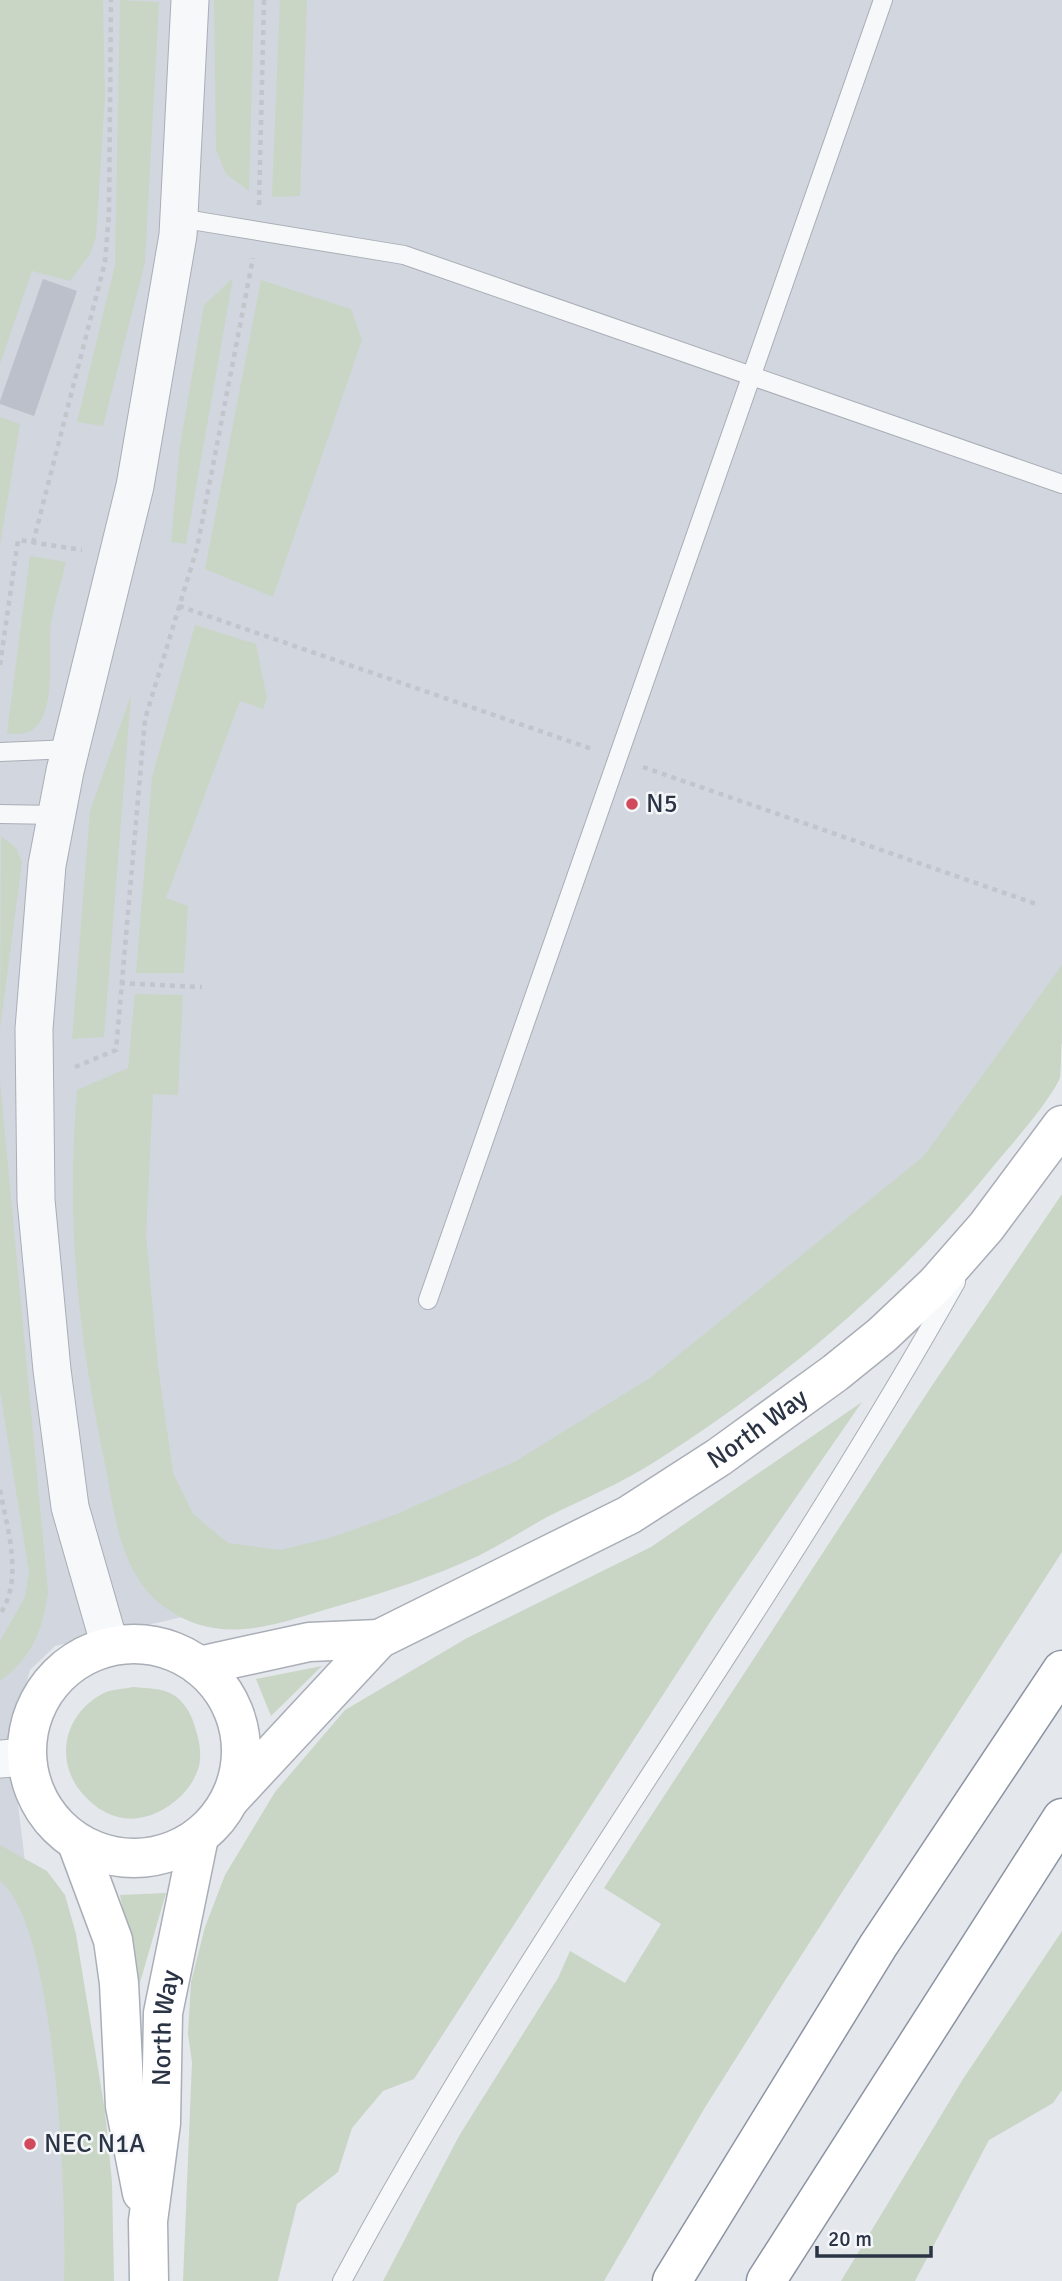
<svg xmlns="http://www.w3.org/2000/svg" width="1062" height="2281" font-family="Signika,sans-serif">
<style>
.built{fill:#d2d6de}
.green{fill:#c9d6c5}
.building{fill:#bbc0ca}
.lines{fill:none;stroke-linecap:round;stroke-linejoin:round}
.lane-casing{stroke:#a9aeb7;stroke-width:20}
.street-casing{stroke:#a9aeb7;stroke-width:39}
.secondary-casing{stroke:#a9aeb7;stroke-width:41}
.highway-casing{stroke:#8b94a3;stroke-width:41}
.path{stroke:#c2c5cb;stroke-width:4.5;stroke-dasharray:5 5;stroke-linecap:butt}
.lane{stroke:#f7f8fa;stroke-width:18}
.street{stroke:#f7f8fa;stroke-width:37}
.secondary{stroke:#fff;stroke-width:38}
.highway{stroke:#fff;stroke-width:38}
.poi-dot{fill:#d1495b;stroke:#f4f6f9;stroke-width:2.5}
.labels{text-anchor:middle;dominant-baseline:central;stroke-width:5;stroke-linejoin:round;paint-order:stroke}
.poi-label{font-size:26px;fill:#2b3445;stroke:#f4f6f9;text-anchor:start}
.street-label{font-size:26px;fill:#2b3445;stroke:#f4f6f9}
</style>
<rect width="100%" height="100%" fill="#e4e7ec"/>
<path class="built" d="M0,0H1062V1043L857,1290L261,1599L55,1646L30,1670L10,1739L34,1935L66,2091L76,2281H0Z"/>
<path class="green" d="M0,0H103L105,96L96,237L90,254L70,281L32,271L0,364Z
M120,0L159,2L145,262L103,426L77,422L115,265Z
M214,0H254L249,191L226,174L216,150Z
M280,0H307L300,196L272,197Z
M233,278L186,544L171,542L180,446L204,305Z
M261,280L351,309L362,340L273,597L205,569Z
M0,417L20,424L0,546Z
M30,556L66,562C61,585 52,609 50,631C48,665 61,744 7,733Z
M195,625L256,644L267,698L263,709L240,701L166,898L188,906L184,973H136L152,777Z
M131,695L104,1037L72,1039L90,811Z
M1,836L16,848L22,862L0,1029Z
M1062,965C1062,987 1062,1062 1060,1078C1048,1104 1010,1146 991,1169C898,1284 781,1382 656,1461C622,1483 583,1499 547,1517C524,1530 502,1544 478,1556C433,1577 386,1592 338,1606C278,1623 220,1649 163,1606C119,1572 115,1514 105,1464C78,1333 66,1225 77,1090L128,1068L135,994L183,995L178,1095L153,1094L146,1235L158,1366L173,1473L193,1514L228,1543L280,1550L330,1538L397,1514L516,1461L650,1378L924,1156Z
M0,1081L48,1592C43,1630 32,1658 0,1681V1641L25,1597L29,1572L0,1391Z
M1062,1194V1552L786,1979L704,2109L604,2281H383L459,2136L558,1978L570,1951L625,1983L661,1924L604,1888L933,1384Z
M862,1402L716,1613L414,2079L383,2091L352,2128L338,2172L297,2204L278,2281H183L192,2062L188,2034L191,1982L205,1927L225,1875L275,1792L345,1710L467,1638L651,1547Z
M322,1666L271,1716L256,1679Z
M133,1687C143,1688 155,1688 165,1691C179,1695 189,1709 193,1721C197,1733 201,1745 200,1758C200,1771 191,1786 182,1795C150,1826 111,1828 81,1792C54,1759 65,1714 102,1694C111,1689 124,1689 133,1687Z
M0,1845L47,1871L65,1895L76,1934L105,2111L112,2182L114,2281H64C67,2206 57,1925 0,1881Z
M166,1893L139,1986L120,1895Z
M1062,1931V2090L1053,2103L989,2140L915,2281H841L963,2079Z"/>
<path class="building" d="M43,279L77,291L34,416L0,404V401Z"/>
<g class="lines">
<g class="lane-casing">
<path id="lane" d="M179,218L404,255L1062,484
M0,752L71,749
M0,814L56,815
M428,1300L883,0
M342,2281C527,1936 765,1623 956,1282"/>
</g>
<g class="street-casing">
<path id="street" d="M110,1646L70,1507L52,1370L36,1200L34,1029L47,865L65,771L135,486L178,235L190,0
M0,1759L26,1757"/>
</g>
<g class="secondary-casing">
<g id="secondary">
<circle cx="134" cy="1751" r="107"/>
<path d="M199,1666L309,1642L379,1639"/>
<path id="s1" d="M231,1798L379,1639L629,1515L719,1457L835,1373L882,1335L936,1284L986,1227L1062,1125"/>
<path d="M77,1843L113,1940L119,1983L125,2106L142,2193"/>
<path id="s2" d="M149,2281L148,2221L161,2123L163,2013L199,1837"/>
</g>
</g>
<g class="highway-casing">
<path id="highway" d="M672,2281L878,1946L1062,1670
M766,2281L1062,1818"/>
</g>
<path class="path" d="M259,205L264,0
M33,543L105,262L109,214L111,0
M179,606L592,749
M0,665L18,540L82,550
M643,767L1039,905
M120,983L202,987
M75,1067L116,1050L145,719L197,548L253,258
M0,1490C7,1528 24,1579 0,1614"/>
<use href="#lane" class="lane"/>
<use href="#street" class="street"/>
<use href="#secondary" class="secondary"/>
<use href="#highway" class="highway"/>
</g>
<g class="poi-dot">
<circle cx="632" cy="804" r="7"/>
<circle cx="30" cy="2144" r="7"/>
</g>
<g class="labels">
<g class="poi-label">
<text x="646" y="804">N5</text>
<text x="44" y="2144">NEC N1A</text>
</g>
<g class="street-label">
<text stroke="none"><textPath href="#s1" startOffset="651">North Way</textPath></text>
<text stroke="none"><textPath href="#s2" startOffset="254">North Way</textPath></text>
</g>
</g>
<path d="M817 2246v10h114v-10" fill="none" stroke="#2b3445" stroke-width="3.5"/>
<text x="828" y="2246" font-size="21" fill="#2b3445" stroke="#f4f6f9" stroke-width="5" paint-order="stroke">20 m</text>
</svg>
